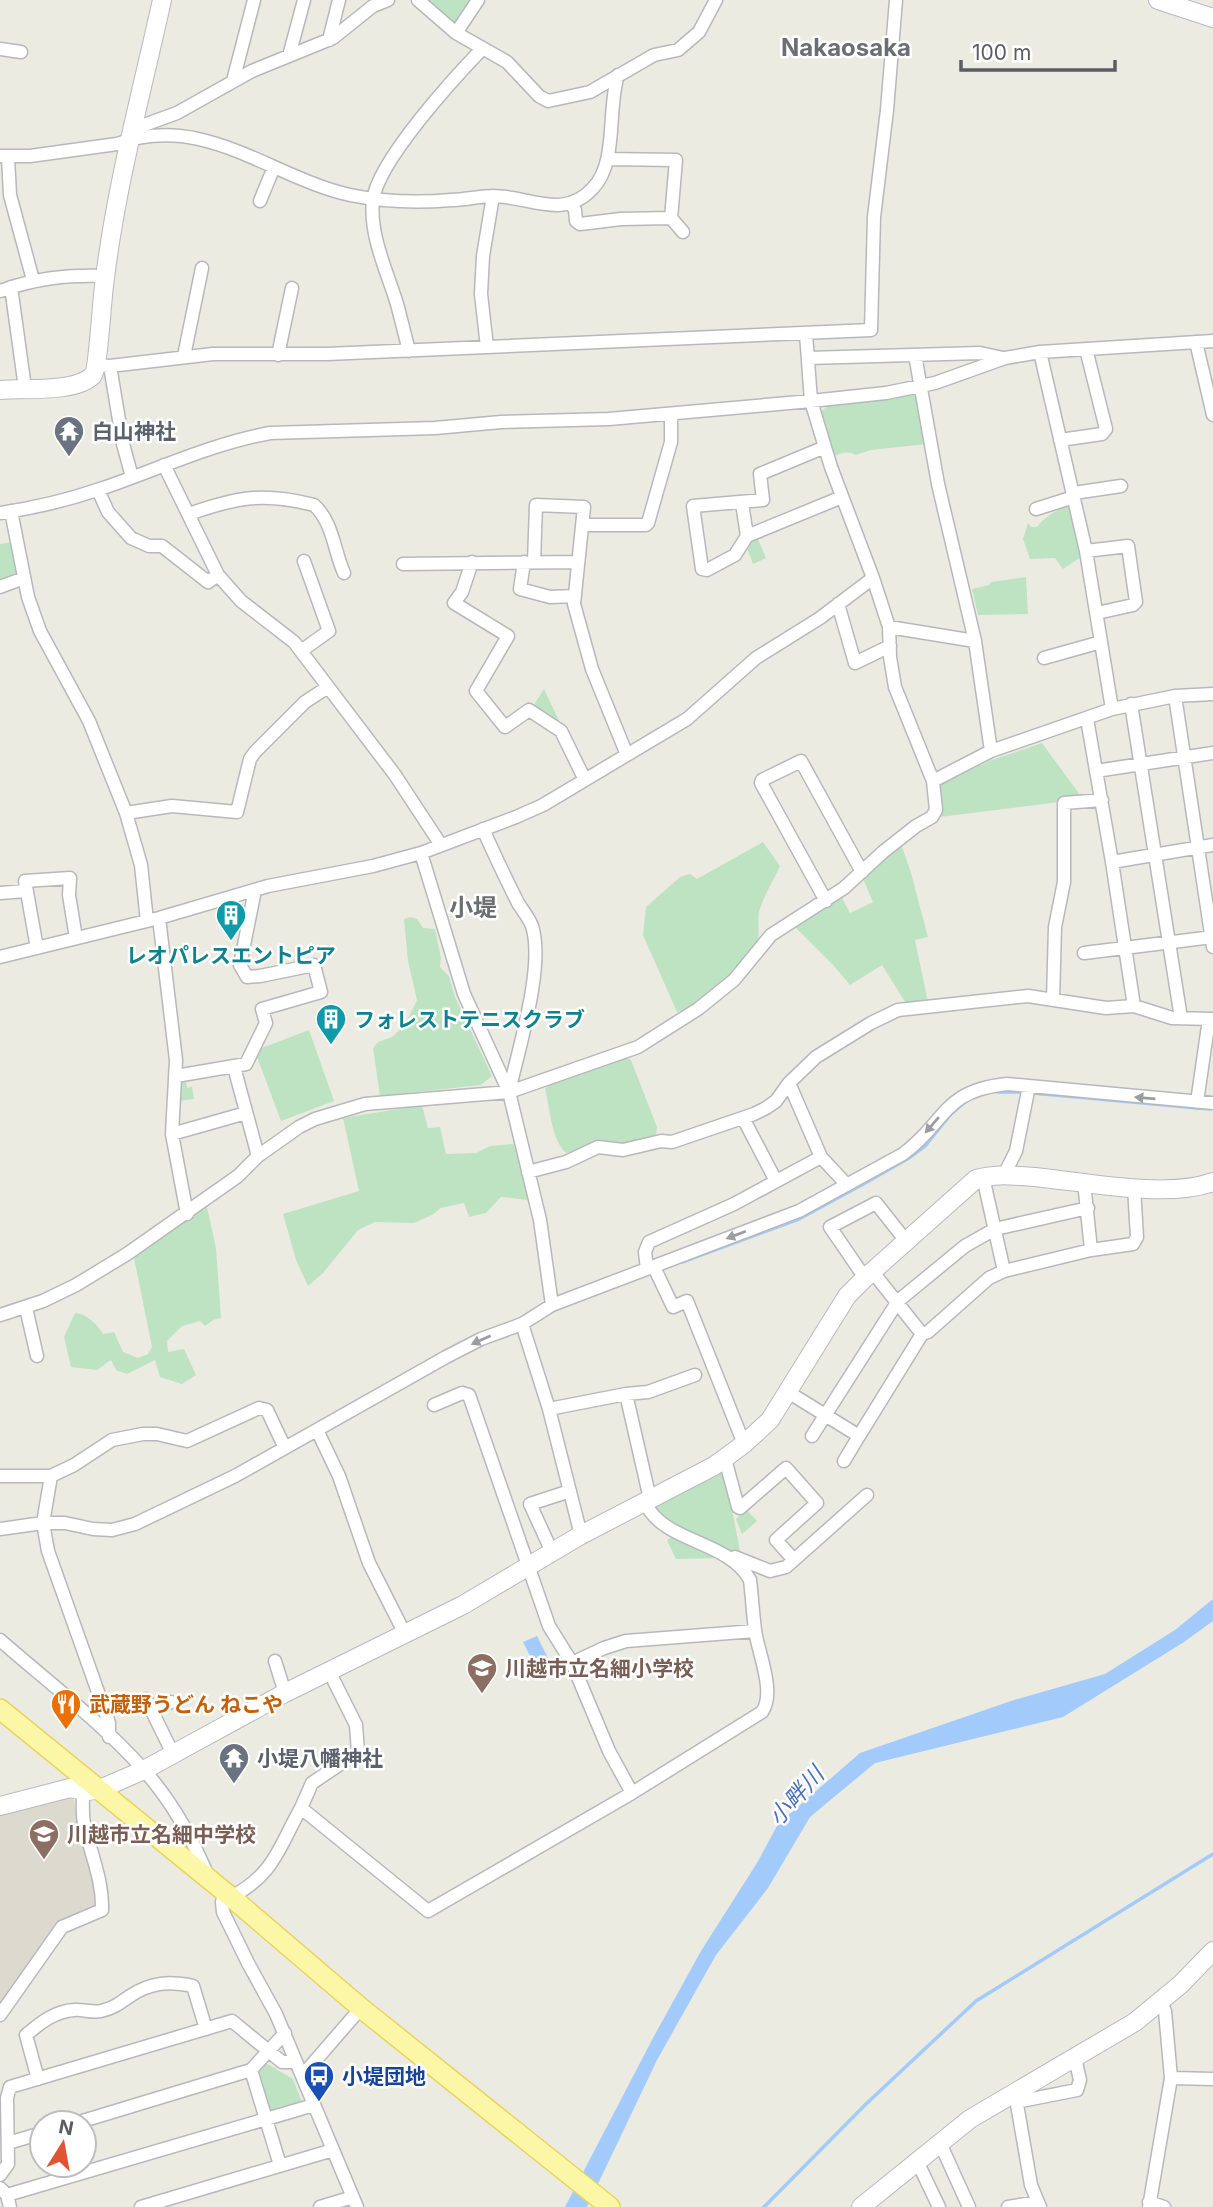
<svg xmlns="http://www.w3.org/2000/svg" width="1213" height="2207" font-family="Inter,'Noto Sans JP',sans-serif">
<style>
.education{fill:#dcdacf}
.green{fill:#bee3c2}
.water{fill:#a2cafb}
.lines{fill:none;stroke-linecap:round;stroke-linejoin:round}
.stream{stroke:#a2cafb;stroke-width:3.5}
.street-casing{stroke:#b7b8bd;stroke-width:15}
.secondary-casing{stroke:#b7b9bf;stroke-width:20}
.primary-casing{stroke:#ead35b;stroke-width:22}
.street{stroke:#fff;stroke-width:12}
.secondary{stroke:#fff;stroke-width:18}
.primary{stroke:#fbf7a7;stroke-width:19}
.oneway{fill:#9c9da0}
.labels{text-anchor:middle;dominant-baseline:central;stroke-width:5;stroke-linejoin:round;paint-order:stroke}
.worship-label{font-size:21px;font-weight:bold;fill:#5b616d;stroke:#fff;text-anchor:start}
.culture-label{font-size:21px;font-weight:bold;fill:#0d838f;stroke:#fff}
.education-label{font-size:21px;font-weight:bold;fill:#785e54;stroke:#fff;text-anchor:start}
.food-label{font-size:21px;font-weight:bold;fill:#c56008;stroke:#fff;text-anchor:start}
.transit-label{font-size:21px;font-weight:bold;fill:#164399;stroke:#fff;text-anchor:start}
.water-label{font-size:23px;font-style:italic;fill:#4672bd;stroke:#fff}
.quarter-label{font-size:24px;font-weight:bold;fill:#6b6e73;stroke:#fff}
</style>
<rect width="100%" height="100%" fill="#ecebe1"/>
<path class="education" d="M72,1792L99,1911L58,1925L0,2004V1810Z"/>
<path class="green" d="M425,0H470L455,23Z
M908,394H916L927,444L871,450L856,455C847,450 841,453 832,457L820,413L827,406Z
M1072,501L1081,557L1063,569L1055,558L1030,559L1023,539L1028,523L1031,527H1037C1049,512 1058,512 1072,501Z
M758,539L766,558L753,564L747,548L752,541Z
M13,542L20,578L0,584V544Z
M1026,577L1028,614L978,615L972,589L989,585L991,582Z
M544,689L561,725L532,708Z
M1042,743L1083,799L940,817L939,785L992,760Z
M763,842L780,866C773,881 763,897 759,912C757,922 761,936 756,945C747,963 698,1009 677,1012L643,935L646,907L680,877L690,874L697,879Z
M901,844L911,873L928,937L915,940L928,1002L907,1005L882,965L850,985L834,966L794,926L842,898L850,913L873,902L863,879Z
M410,917L417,919L423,928L435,929L441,958L440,967L449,976L455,997L492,1076L481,1085L380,1096L373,1048L378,1042L392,1037L405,1025L417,1000L408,961L404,919Z
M309,1030L334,1101L281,1121L256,1054L259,1049Z
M626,1057L631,1060L657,1127L656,1135L651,1139L623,1146L598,1143L566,1153C551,1139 550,1108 545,1089L550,1084Z
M186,1080L187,1088L192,1087L194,1099L178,1101L180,1081Z
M422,1105L428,1128L440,1127L446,1154L476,1153L490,1146L513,1144L517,1152L528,1200L501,1197L486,1213L469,1217L464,1203L441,1208L432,1215L414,1223L375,1222L358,1230L323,1273L308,1286L296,1260L283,1214L359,1191L343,1118Z
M207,1207L216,1248L221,1318L213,1320L205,1326L200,1321L182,1326L167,1341L168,1352L184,1349L196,1375L182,1384L160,1377L155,1360L127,1374L116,1370L111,1360L97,1370L71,1367L64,1337L75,1313C87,1314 97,1324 103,1334L114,1332L123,1352L138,1358L148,1354L152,1347L133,1253Z
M724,1468L741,1556C711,1543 673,1533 654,1505Z
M746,1509L757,1521L742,1534L736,1519Z
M674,1535L723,1558L676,1559L667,1540Z
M264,2062L293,2079L303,2105L270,2114L257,2071Z"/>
<path class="water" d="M1213,1599V1621L1184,1642L1063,1717L875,1763L810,1817L768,1888L716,1955L657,2060L587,2207H565L653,2038L701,1951L757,1863L778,1824L860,1753L1014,1700L1105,1674L1175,1630Z
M537,1636L554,1670L540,1676L523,1642Z"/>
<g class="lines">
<path class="stream" d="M997,1092H1024
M1032,1093L1209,1109
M682,1262L799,1219L867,1182L909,1158L926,1145L951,1114L964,1103
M764,2207L866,2104L976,2001L1213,1854"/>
<g class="street-casing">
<path id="street" d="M418,0L456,33L507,62L539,96L548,101L590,92L654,55L678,50L699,32L716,0
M456,33L478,0
M329,40L339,0
M0,49L21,52
M289,56L304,0
M233,81L254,0
M133,129L177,113L252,71L333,38L373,6L388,0
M0,156H30L117,144C204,112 270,177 350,195C384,202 417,203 451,200C465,200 479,196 493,196C530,196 563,221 593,188C618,162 607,109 618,75
M8,157L10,195L33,280
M260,201L274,167
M571,204L575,210L576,221L580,224L621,219L671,218L676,160L608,159
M671,218L683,232
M11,287L25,388
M0,291C36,278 66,275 105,276
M1196,342L1213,415
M487,347L481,294L483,256L493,196
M409,351C405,335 401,319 397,304C387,271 369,235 373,200C378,161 454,78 482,49
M1040,352L1086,551L1112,709
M278,355L292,288
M915,355L938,484L975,641L991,751
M184,356L202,268
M808,358L980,353L1003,358
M97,365L110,366L213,354H327L871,330L874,217L887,110L896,0
M110,366L123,444L132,477
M1060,440L1102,434L1106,429L1086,349
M825,447L760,474L763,500L693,506L702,569L707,570L735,555L747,536L842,497
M164,465L218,575L241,601L294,642L395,775L441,845
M98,490L108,512L131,538L149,546H162L208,582L218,575
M1074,493L1121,486
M742,503L747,536
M1036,509L1074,497
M11,511L28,597L40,631L89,721L126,813L141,865L147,921
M0,513C34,508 68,500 100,489C157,470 210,444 270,433L435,428L501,422L609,419L811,401L886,393L935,383L1005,358L1040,352L1213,341
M189,514C237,497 264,492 314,505C333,522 334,551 344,573
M584,525H646L648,523L671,442V414
M1086,551L1128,546L1136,602L1133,605L1097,613
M472,562L462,592L454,603L508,636L476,691L505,727L529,710L561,731L585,780
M524,562L520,589L550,597L575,596
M534,562L536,505L584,507L574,604L592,669L627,755
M403,564L577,562
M0,587L24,578
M838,604L855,663L890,646
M889,627L975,641
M301,651L329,631L304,561
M1044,658L1101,642
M1175,696L1213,947
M1131,704L1181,1018
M1087,719L1112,862L1134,1006
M1096,771L1213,753
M933,781L991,751L1112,709L1175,696L1213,694
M126,813L172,806L237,812L250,759L255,752L305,702L328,687
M483,829C494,854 506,879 518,903C523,911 529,918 532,926C545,966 518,1050 509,1092
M421,853L464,994L509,1092L540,1220L552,1305
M1112,862L1213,845
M0,893L26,891
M826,901L761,783L762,780L801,761L862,872
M159,918L176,1060L172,1134L187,1214
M37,948L25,881L70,878L69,895L76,938
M1084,953L1213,937
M0,957L159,918L268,886L373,866L421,853L516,817L543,805L687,719L756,658L820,618L873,578L831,467L811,401L806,334
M1053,1000L1055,927L1064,882V803L1102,800
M234,1067L258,1156
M176,1076L246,1064L266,1023L262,1009L321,992L314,965L260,976L247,977L240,965L255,890
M789,1083L821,1157L847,1185
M1197,1102L1209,1019
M743,1118L776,1181
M172,1134L246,1113
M528,1172L566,1162L598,1147L623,1150L661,1141L672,1142L754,1114L766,1108L776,1101L789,1083L816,1057L871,1023L898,1010L1028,996L1106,1008L1134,1006L1172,1018L1213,1019
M1004,1175L1016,1151L1029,1086
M983,1177L1004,1271
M1084,1182L1091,1250
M654,1267L673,1307L687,1301L744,1444
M647,1269L645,1252L649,1242L734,1204L821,1157
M872,1271L922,1334
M865,1278L830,1227L876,1203L906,1241
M26,1308L37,1356
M0,1315L43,1301L76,1285L127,1254L238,1176L258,1156L299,1127L315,1119L365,1104L509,1092L638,1047L698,1009L734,980L771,935L844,888L883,852L916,826L932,817L936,810L933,781L895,687L890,657L889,627L873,578
M522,1324L549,1409L581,1535
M788,1392L859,1436L922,1334L928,1332L989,1278L1004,1271L1091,1250L1133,1244L1137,1237L1134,1187
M626,1394L650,1499
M549,1409L626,1394L648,1392L695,1375
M317,1430L339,1476L369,1563L405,1634
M812,1436L898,1301L965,1246L995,1229L1088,1208
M725,1459L738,1507L740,1508L786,1468L817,1503L776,1540L794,1560
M844,1461L859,1436
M0,1476H51
M0,1529L43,1523H65L93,1529L112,1530L135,1524L235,1476L446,1357L481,1339L522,1324L552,1305L799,1211L903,1154C947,1122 941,1091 1007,1084L1213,1103
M552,1552L530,1504L570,1491
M735,1557L770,1571L786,1567L867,1495
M0,1640C48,1682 101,1722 143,1769C170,1799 192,1838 207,1874
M275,1661L285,1693
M572,1663L604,1648L626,1641L755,1631
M329,1671L356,1725L358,1752L312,1783L301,1808L428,1911L632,1793L609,1751L572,1663L549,1626L469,1395L462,1393L434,1405
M146,1699L173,1754
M152,1711L171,1702
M109,1737V1723L48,1551L43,1523L51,1476L74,1465L112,1440L143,1434H157L187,1441L259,1408L267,1410L284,1446
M632,1793L762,1712C776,1692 758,1653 755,1630C753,1614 752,1597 750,1580C729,1540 662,1543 645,1502
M225,1893L222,1902L223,1912L248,1963L276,2014L357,2207
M231,1897C274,1875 279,1847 301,1808
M1161,2003L1165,2011L1171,2078L1213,2079
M0,2015L62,1927L102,1910C103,1879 90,1853 84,1823C82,1813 83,1801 83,1790
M251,2070L280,2165
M302,2076L361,2008
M38,2079L26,2035C40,2023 55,2011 74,2010C83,2009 92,2013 101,2011C114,2008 120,2003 130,1996C151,1982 170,1981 193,1986L206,2029
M1015,2093L1031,2185L1040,2207
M1016,2102L1077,2090L1080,2080L1075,2058
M76,2123L251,2070L285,2033
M8,2143L42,2133
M940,2143L969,2207
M917,2161L939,2207
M0,2175L8,2164L7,2098L10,2087L232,2021L282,2062H296
M0,2188L7,2195L10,2207
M7,2195L314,2105
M1149,2202L1164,2207
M141,2207L333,2150
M320,2207L353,2197
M1008,2207L1038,2202
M1149,2207L1171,2078"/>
</g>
<g class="secondary-casing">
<path id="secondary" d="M1158,0L1213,18
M0,390C23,388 77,393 93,375C98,369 102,300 104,286C115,190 141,95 162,0
M0,1806L70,1788L88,1791L100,1789L144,1770L285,1693L463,1605L581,1535L714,1466L744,1444L770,1420L847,1296L865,1278L976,1179C996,1173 1016,1176 1035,1177C1086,1182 1166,1199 1213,1182
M861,2207L970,2119L1135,2022L1181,1984L1213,1951"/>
</g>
<g class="primary-casing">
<path id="primary" d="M0,1709L231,1897L361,2008L610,2207"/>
</g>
<use href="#street" class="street"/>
<use href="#secondary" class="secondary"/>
<use href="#primary" class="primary"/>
</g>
<defs><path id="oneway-solid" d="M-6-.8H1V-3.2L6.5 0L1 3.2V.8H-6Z" transform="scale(1.75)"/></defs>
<g class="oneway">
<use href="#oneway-solid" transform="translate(1145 1098) rotate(-175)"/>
<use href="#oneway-solid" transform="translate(932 1125) rotate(131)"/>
<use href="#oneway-solid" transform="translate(736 1235) rotate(159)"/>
<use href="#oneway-solid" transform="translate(481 1340) rotate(156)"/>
</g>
<defs>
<g id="temple-pin" transform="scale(1.575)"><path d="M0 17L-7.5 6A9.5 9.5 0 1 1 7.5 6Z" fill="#6b7280" stroke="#fff"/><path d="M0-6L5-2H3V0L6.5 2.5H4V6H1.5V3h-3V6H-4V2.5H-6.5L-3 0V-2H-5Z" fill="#fff"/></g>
<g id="building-pin" transform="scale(1.575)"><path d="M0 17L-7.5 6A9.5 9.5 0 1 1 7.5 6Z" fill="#0f9aa8" stroke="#fff"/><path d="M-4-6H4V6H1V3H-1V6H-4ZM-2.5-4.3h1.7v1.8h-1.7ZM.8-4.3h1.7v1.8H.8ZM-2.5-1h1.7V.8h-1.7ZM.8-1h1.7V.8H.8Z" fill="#fff"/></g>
<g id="school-pin" transform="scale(1.575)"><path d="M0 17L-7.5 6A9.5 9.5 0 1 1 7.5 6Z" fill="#8d6e63" stroke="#fff"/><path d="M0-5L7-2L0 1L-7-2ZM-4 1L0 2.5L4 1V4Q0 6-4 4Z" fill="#fff"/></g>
<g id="restaurant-pin" transform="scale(1.575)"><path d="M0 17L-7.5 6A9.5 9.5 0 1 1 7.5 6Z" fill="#e8710a" stroke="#fff"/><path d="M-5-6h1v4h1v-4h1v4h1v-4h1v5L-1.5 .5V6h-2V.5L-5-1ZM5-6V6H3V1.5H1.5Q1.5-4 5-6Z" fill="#fff"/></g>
<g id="bus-pin" transform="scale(1.575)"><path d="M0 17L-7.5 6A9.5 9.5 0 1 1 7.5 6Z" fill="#1a4fb4" stroke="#fff"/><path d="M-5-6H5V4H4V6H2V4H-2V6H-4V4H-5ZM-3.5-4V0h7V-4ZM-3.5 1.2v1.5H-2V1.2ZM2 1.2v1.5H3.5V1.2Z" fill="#fff"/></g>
</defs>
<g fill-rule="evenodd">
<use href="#temple-pin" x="69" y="431"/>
<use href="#building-pin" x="231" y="915"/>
<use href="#building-pin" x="331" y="1019"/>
<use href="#school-pin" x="482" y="1668"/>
<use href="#restaurant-pin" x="66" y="1704"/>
<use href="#temple-pin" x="234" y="1758"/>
<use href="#school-pin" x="44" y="1834"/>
<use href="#bus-pin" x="319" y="2076"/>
</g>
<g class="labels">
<g class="worship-label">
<text x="92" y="431">白山神社</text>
<text x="257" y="1758">小堤八幡神社</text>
</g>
<g class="culture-label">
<text x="231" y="955">レオパレスエントピア</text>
<text x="354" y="1019" text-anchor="start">フォレストテニスクラブ</text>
</g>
<g class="education-label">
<text x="505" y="1668">川越市立名細小学校</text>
<text x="67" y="1834">川越市立名細中学校</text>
</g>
<g class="food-label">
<text x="89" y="1704">武蔵野うどん ねこや</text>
</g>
<g class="transit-label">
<text x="342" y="2076">小堤団地</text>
</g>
<g class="water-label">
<text transform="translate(796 1796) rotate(-48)">小畔川</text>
</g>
<g class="quarter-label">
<text x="846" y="47">Nakaosaka</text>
<text x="473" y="907">小堤</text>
</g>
</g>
<g transform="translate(63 2144) rotate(11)"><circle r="33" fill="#ffffff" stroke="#bdbec0" stroke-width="2"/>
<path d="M0-5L12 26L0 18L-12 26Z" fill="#e15432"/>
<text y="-10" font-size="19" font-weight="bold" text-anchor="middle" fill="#5a5c61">N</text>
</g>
<path d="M961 60v10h154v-10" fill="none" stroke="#5a5c61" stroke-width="3.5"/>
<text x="972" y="60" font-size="21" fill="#5a5c61" stroke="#ffffff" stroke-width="5" paint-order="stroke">100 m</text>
</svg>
